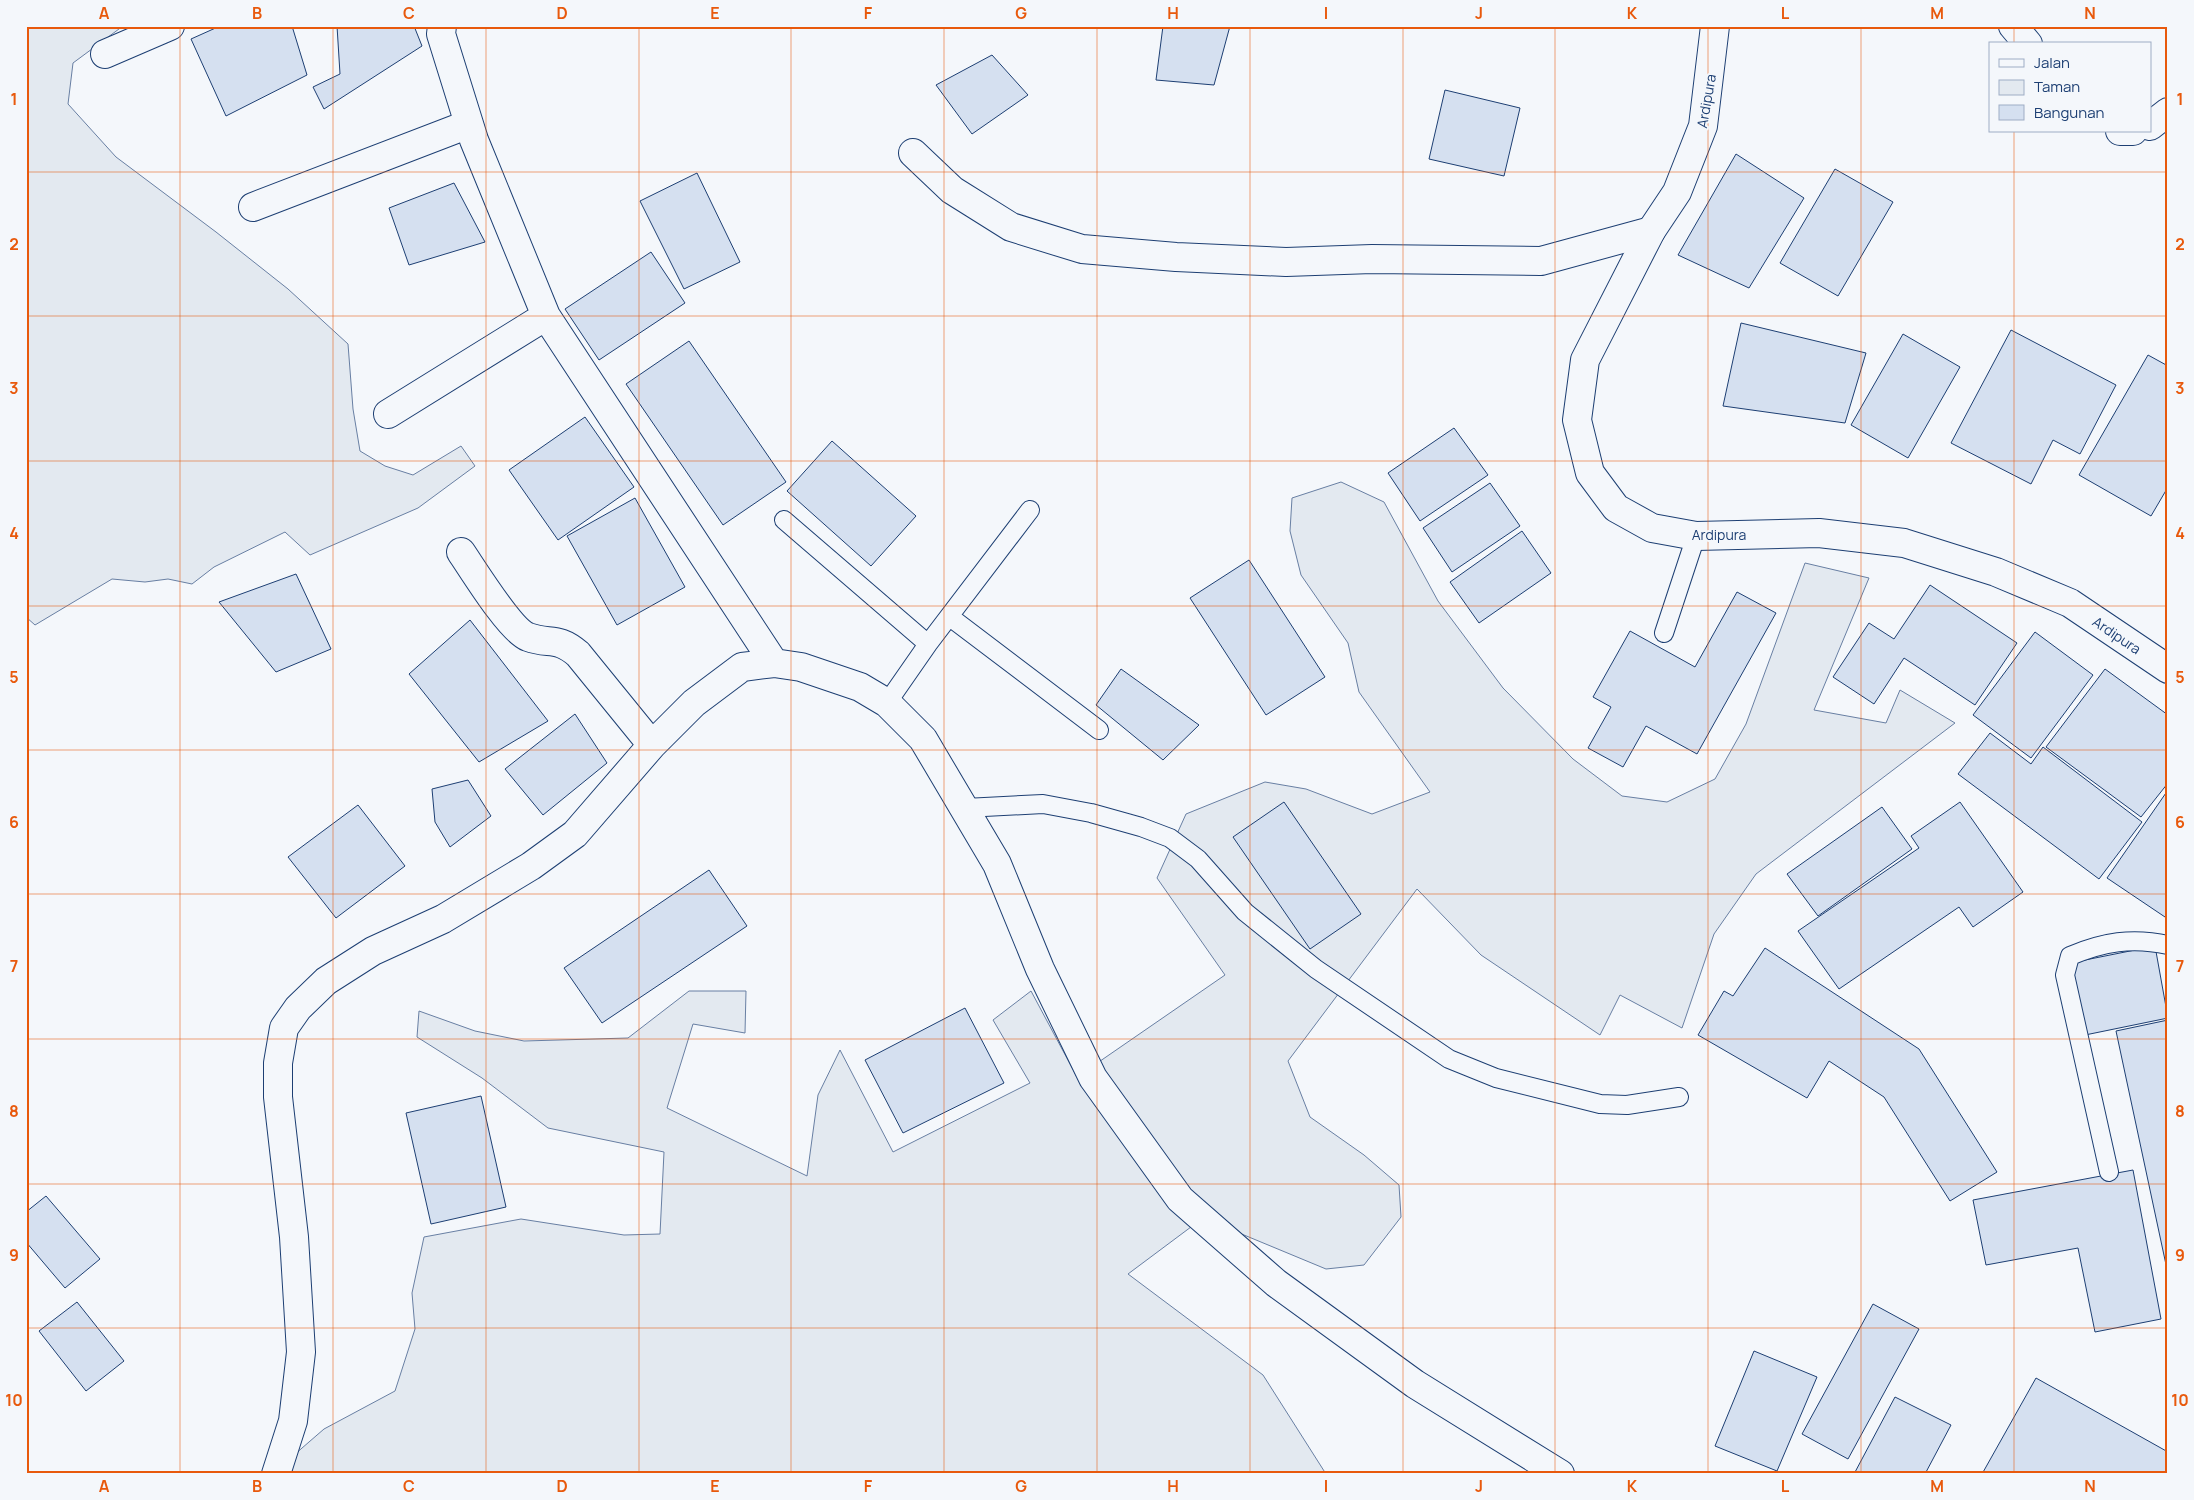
<svg xmlns="http://www.w3.org/2000/svg" width="2194" height="1500" font-family="Manrope,sans-serif">
<style>
.green{fill:#e3e9f0;stroke:#687fa3}
.building{fill:#d5e0f0;stroke:#1d3f73}
.lines{fill:none;stroke-linecap:round;stroke-linejoin:round}
.lane-casing{stroke:#1d3f73;stroke-width:20}
.street-casing{stroke:#1d3f73;stroke-width:30}
.secondary-casing{stroke:#1d3f73;stroke-width:30}
.lane{stroke:#f4f7fb;stroke-width:18}
.street{stroke:#f4f7fb;stroke-width:28}
.secondary{stroke:#f4f7fb;stroke-width:28}
.grid{fill:none;stroke:#e8590c;stroke-width:1;stroke-opacity:0.55}
.labels{text-anchor:middle;dominant-baseline:central;stroke-width:4;stroke-linejoin:round;paint-order:stroke}
.street-label{font-size:14px;fill:#1d3f73;stroke:#f4f7fb}
.neatline{fill:none;stroke:#e8590c;stroke-width:2}
.grid-label{font-size:16px;text-anchor:middle;font-weight:bold;fill:#e8590c}
</style>
<rect width="100%" height="100%" fill="#f4f7fb"/>
<path class="green" d="M26,26H123L73,63L68,104L116,157L216,232L288,289L348,344L353,409L360,451L385,466L413,475L461,446L475,466L418,508L310,555L285,532L214,567L192,584L168,579L145,582L112,579L35,625L26,617Z
M1341,482L1384,502L1438,601L1503,688L1573,759L1622,796L1667,802L1715,779L1746,724L1805,563L1869,578L1814,710L1886,723L1900,690L1955,723L1756,874L1714,934L1682,1028L1620,995L1600,1035L1481,955L1417,889L1288,1061L1310,1117L1364,1155L1399,1185L1401,1217L1364,1265L1326,1269L1203,1218L1128,1274L1263,1375L1326,1474H272L324,1429L395,1391L415,1329L412,1293L424,1237L521,1219L624,1235L660,1234L664,1152L548,1128L482,1078L417,1037L419,1011L475,1031L524,1041L628,1038L689,991H746L745,1033L693,1024L667,1108L807,1176L818,1095L840,1050L893,1152L1030,1083L993,1020L1031,991L1077,1077L1225,975L1157,878L1186,814L1265,782L1306,789L1372,814L1430,792L1359,692L1348,643L1301,575L1290,531L1292,498Z"/>
<path class="building" d="M220,26H292L307,75L226,116L191,39Z
M337,26H414L422,46L324,109L313,87L340,74Z
M1163,26H1230L1214,85L1156,80Z
M992,55L1028,95L972,134L936,85Z
M1445,90L1520,108L1504,176L1429,159Z
M1736,154L1804,198L1749,288L1678,255Z
M1835,169L1893,202L1838,296L1780,263Z
M697,173L740,262L684,289L640,201Z
M454,183L485,242L409,265L389,208Z
M651,252L685,303L599,360L565,309Z
M1741,323L1866,353L1845,423L1723,406Z
M2011,330L2116,385L2080,454L2053,440L2031,484L1951,443Z
M1903,334L1960,367L1908,458L1851,425Z
M689,341L786,482L723,525L626,384Z
M2148,355L2168,366V487L2151,516L2079,475Z
M585,417L634,487L558,540L509,470Z
M1454,428L1488,475L1420,521L1388,473Z
M832,441L916,516L871,566L787,491Z
M1490,483L1520,526L1452,572L1423,528Z
M635,498L685,587L617,625L567,536Z
M1522,531L1551,573L1479,623L1450,582Z
M1249,560L1325,677L1266,715L1190,598Z
M296,574L331,649L276,672L219,602Z
M1930,585L2017,643L1975,705L1904,658L1874,704L1833,677L1869,623L1894,639Z
M1737,592L1776,613L1697,754L1646,726L1623,767L1588,748L1611,707L1593,697L1630,631L1695,667Z
M470,620L548,721L479,762L409,674Z
M2035,632L2093,675L2031,758L1973,715Z
M1121,669L1199,725L1163,760L1096,705Z
M2105,669L2168,715V783L2141,817L2046,747Z
M575,714L607,763L543,815L505,769Z
M1990,733L2031,764L2043,747L2142,822L2099,879L1958,774Z
M468,780L491,816L450,847L435,822L432,789Z
M2168,790V913L2165,917L2107,878Z
M1284,802L1361,914L1310,949L1233,837Z
M1960,802L2023,892L1973,927L1959,907L1839,989L1798,931L1919,848L1911,836Z
M358,805L405,866L336,918L288,857Z
M1882,807L1912,849L1818,916L1787,874Z
M709,870L747,926L602,1023L564,968Z
M2155,946L2168,1018L2085,1035L2070,963Z
M1765,948L1919,1049L1997,1172L1950,1201L1884,1097L1829,1061L1807,1098L1698,1035L1724,991L1733,996Z
M965,1008L1004,1083L903,1133L865,1060Z
M2168,1020V1274L2116,1031Z
M481,1096L506,1207L431,1224L406,1113Z
M2133,1170L2161,1319L2095,1332L2078,1248L1986,1265L1973,1200Z
M46,1196L100,1259L65,1288L26,1242V1212Z
M77,1302L124,1361L86,1391L39,1331Z
M1873,1304L1919,1329L1848,1459L1802,1434Z
M1754,1351L1817,1377L1777,1471L1715,1446Z
M2036,1378L2168,1452V1474H1982Z
M1895,1397L1951,1425L1925,1474H1854Z"/>
<g class="lines">
<g class="lane-casing">
<path id="lane" d="M784,520L928,644
M950,617L1099,730
M1664,633L1696,536
M887,703L928,644L1030,510
M965,808L1043,804L1091,813L1141,827L1170,838L1198,859L1245,912L1316,969L1449,1059L1496,1078L1600,1104L1627,1105L1679,1097
M2109,1172L2065,975L2070,956C2103,942 2132,937 2168,945"/>
</g>
<g class="street-casing">
<path id="street" d="M442,26L441,34L474,140L546,316L774,663
M2013,26L2028,44
M105,54L170,26
M2150,126L2168,112
M2120,131H2133
M913,153L952,190L1011,227L1082,249L1176,257L1286,262L1372,259L1541,261L1651,231
M253,207L469,124
M388,414L546,316
M461,552C474,571 510,630 528,637C550,645 557,636 578,654L652,745
M276,1474L293,1421L301,1352L294,1237L278,1097V1063L284,1028L298,1008L326,981L373,951L443,919L531,866L575,834L652,745L694,703L742,667L774,663L801,667L860,687L887,703L923,739L997,864L1040,969L1093,1078L1180,1199L1276,1283L1415,1384L1560,1474"/>
</g>
<g class="secondary-casing">
<path id="secondary" d="M1715,26L1703,126L1677,192L1651,231L1585,360L1577,420L1590,473L1616,508L1652,528L1696,536L1819,533L1904,543L1996,572L2070,603L2168,669"/>
</g>
<use href="#lane" class="lane"/>
<use href="#street" class="street"/>
<use href="#secondary" class="secondary"/>
</g>
<path class="grid" d="M180,26V1474M333,26V1474M486,26V1474M639,26V1474M791,26V1474M944,26V1474M1097,26V1474M1250,26V1474M1403,26V1474M1555,26V1474M1708,26V1474M1861,26V1474M2014,26V44M2014,131V1474M26,172H2168M26,316H2168M26,461H2168M26,606H2168M26,750H2168M26,894H2168M26,1039H2168M26,1184H2168M26,1328H2168"/>
<g class="labels">
<g class="street-label">
<text transform="translate(1706 101) rotate(-80)">Ardipura</text>
<text x="1719" y="534">Ardipura</text>
<text transform="translate(2117 635) rotate(34)">Ardipura</text>
</g>
</g>
<rect width="2194" height="1500" fill="none" stroke="#f4f7fb" stroke-width="55"/>
<rect x="1989" y="42" width="162" height="90" fill="#f4f7fb" stroke="#9eadc5"/>
<rect x="1999" y="59" width="25" height="8" fill="#f4f7fb" stroke="#9eadc5"/>
<text x="2034" y="68" font-size="15" fill="#1d3f73">Jalan</text>
<rect x="1999" y="80" width="25" height="15" fill="#e3e9f0" stroke="#9eadc5"/>
<text x="2034" y="92" font-size="15" fill="#1d3f73">Taman</text>
<rect x="1999" y="105" width="25" height="15" fill="#d5e0f0" stroke="#9eadc5"/>
<text x="2034" y="118" font-size="15" fill="#1d3f73">Bangunan</text>
<rect x="28" y="28" width="2138" height="1444" class="neatline"/>
<g class="grid-label">
<text x="104" y="19">A</text>
<text x="257" y="19">B</text>
<text x="409" y="19">C</text>
<text x="562" y="19">D</text>
<text x="715" y="19">E</text>
<text x="868" y="19">F</text>
<text x="1021" y="19">G</text>
<text x="1173" y="19">H</text>
<text x="1326" y="19">I</text>
<text x="1479" y="19">J</text>
<text x="1632" y="19">K</text>
<text x="1785" y="19">L</text>
<text x="1937" y="19">M</text>
<text x="2090" y="19">N</text>
<text x="14" y="105">1</text>
<text x="2180" y="105">1</text>
<text x="14" y="250">2</text>
<text x="2180" y="250">2</text>
<text x="14" y="394">3</text>
<text x="2180" y="394">3</text>
<text x="14" y="539">4</text>
<text x="2180" y="539">4</text>
<text x="14" y="683">5</text>
<text x="2180" y="683">5</text>
<text x="14" y="828">6</text>
<text x="2180" y="828">6</text>
<text x="14" y="972">7</text>
<text x="2180" y="972">7</text>
<text x="14" y="1117">8</text>
<text x="2180" y="1117">8</text>
<text x="14" y="1261">9</text>
<text x="2180" y="1261">9</text>
<text x="14" y="1406">10</text>
<text x="2180" y="1406">10</text>
<text x="104" y="1492">A</text>
<text x="257" y="1492">B</text>
<text x="409" y="1492">C</text>
<text x="562" y="1492">D</text>
<text x="715" y="1492">E</text>
<text x="868" y="1492">F</text>
<text x="1021" y="1492">G</text>
<text x="1173" y="1492">H</text>
<text x="1326" y="1492">I</text>
<text x="1479" y="1492">J</text>
<text x="1632" y="1492">K</text>
<text x="1785" y="1492">L</text>
<text x="1937" y="1492">M</text>
<text x="2090" y="1492">N</text>
</g>
</svg>
